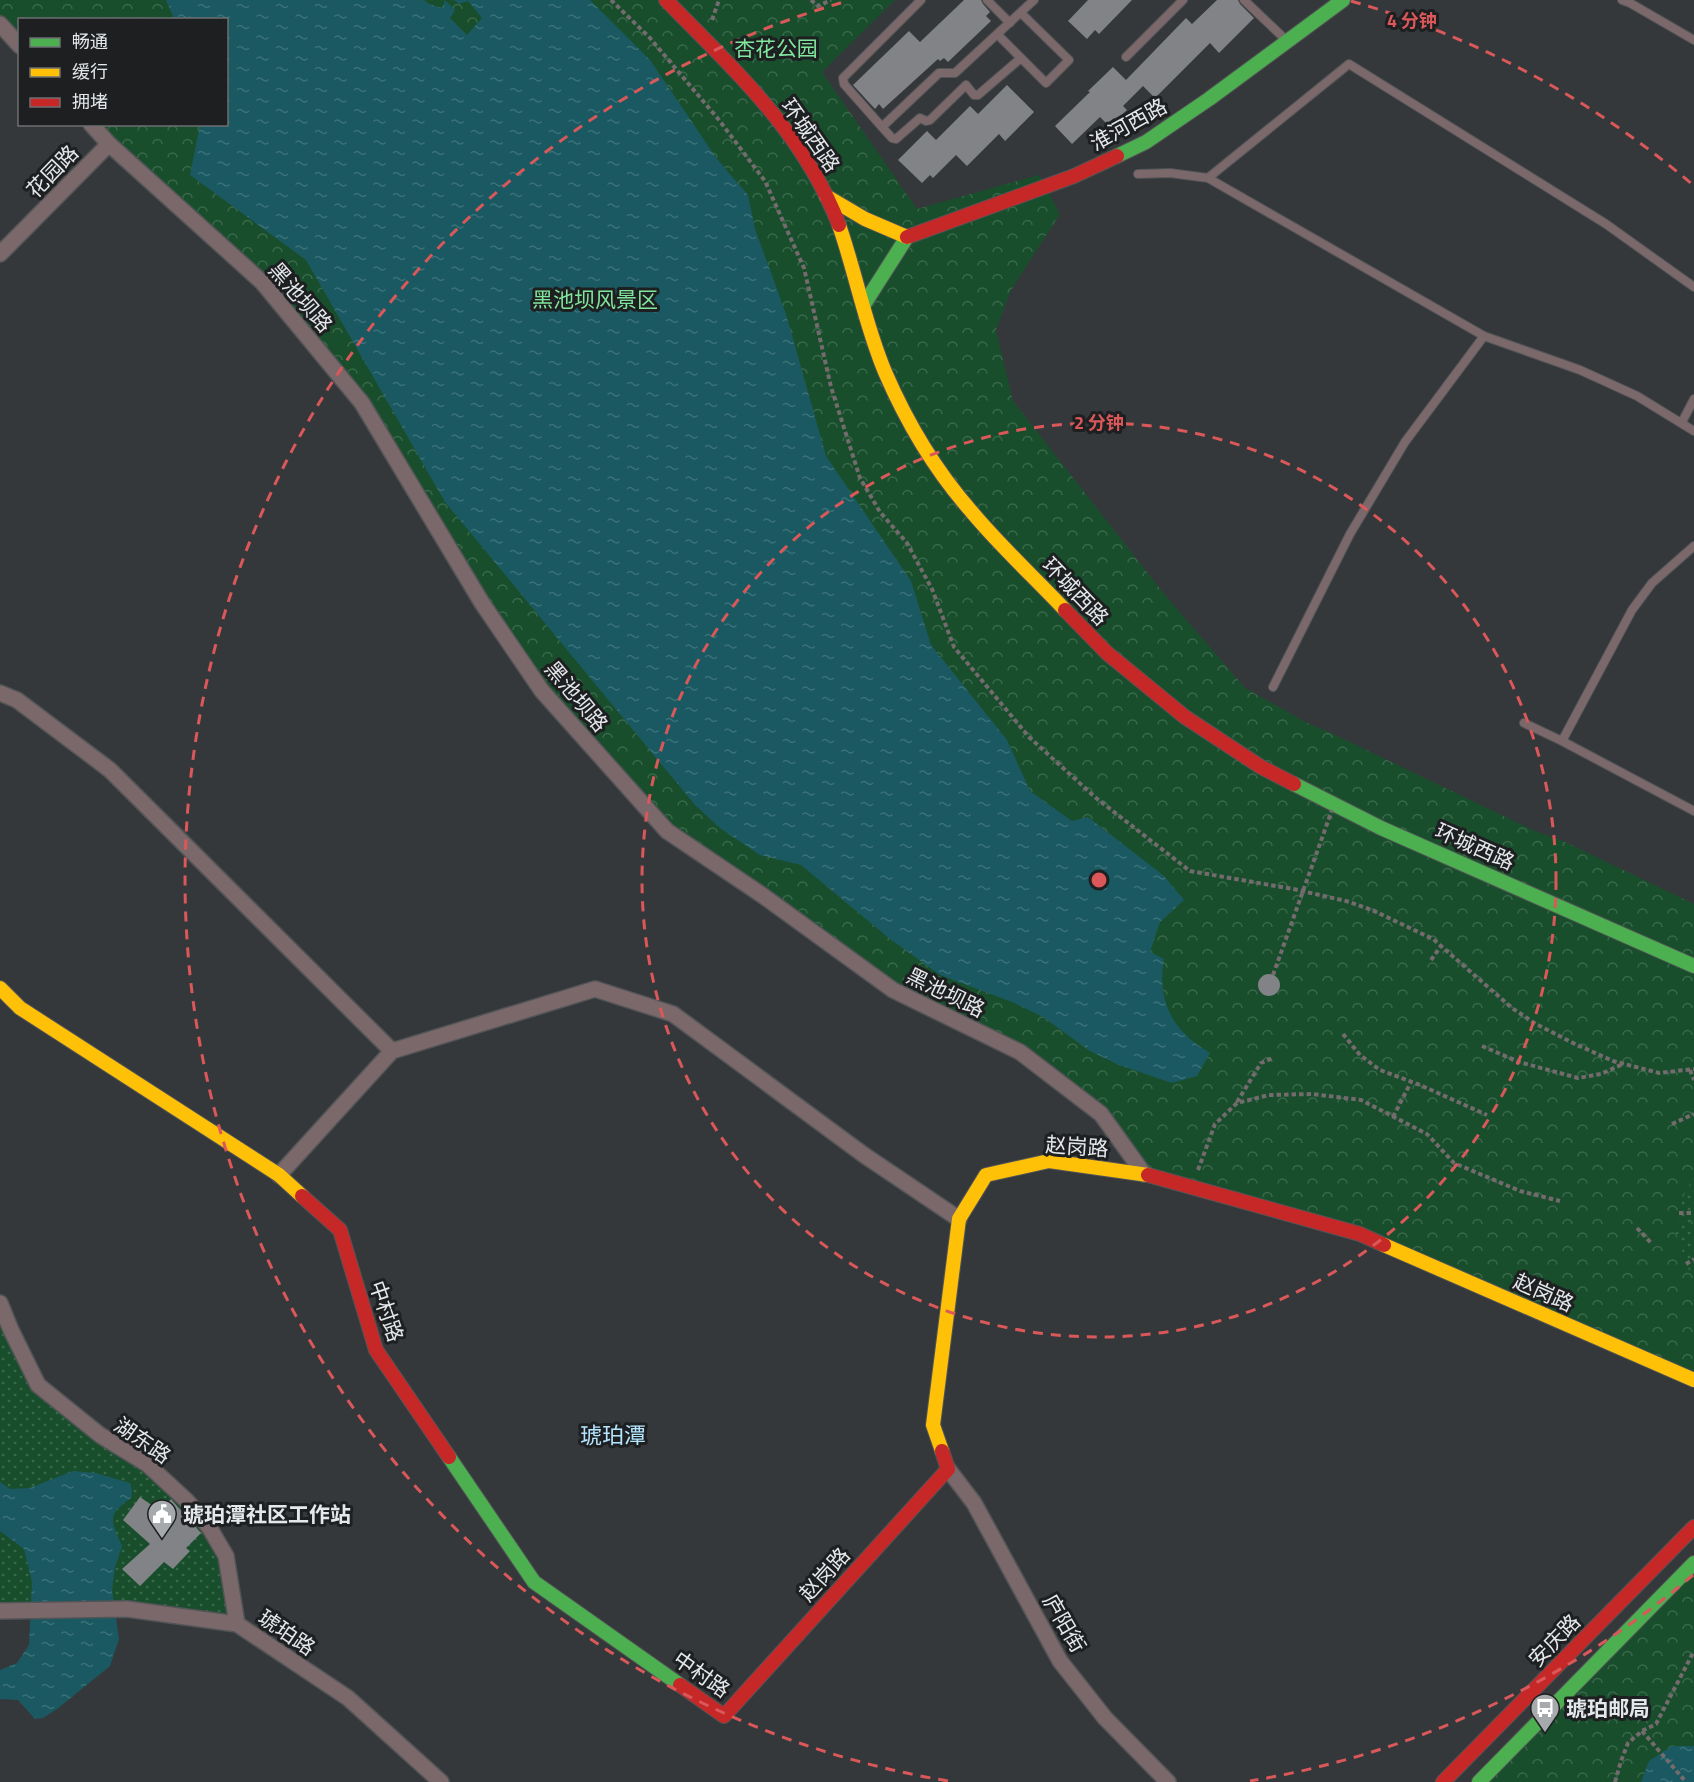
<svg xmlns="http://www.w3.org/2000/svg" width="1694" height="1782" font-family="'Titillium Web','Noto Sans SC',sans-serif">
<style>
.forest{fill:url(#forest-crowns)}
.garden{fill:url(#garden-dots)}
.water{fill:url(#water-ripples)}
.building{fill:#818386}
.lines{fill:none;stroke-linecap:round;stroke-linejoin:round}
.lane-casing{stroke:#525456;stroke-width:10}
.street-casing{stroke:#525456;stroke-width:18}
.fast-casing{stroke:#525456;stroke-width:16}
.slow-casing{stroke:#525456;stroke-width:16}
.jam-casing{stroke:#525456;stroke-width:16}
.path{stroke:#736b6d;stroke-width:4;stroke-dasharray:4.5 3;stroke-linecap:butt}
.lane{stroke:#7a686b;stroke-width:8}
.street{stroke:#7a686b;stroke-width:15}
.fast{stroke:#4caf50;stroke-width:14}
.slow{stroke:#ffc107;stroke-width:14}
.jam{stroke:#c62828;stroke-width:14}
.path-bridge{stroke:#736b6d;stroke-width:4;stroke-dasharray:4.5 3;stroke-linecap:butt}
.ring{fill:none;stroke:#da5859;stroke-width:3;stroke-dasharray:10 8}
.labels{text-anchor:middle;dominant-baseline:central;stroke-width:6;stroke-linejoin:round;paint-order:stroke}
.park-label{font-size:21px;fill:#80e69d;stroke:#1d1f21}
.street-label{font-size:21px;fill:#e5e8eb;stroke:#1d1f21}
.poi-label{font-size:21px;font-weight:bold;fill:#e5e8eb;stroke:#1d1f21;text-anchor:start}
.neighbourhood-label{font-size:22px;fill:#b5e4fe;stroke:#1d1f21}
.centre{fill:#da5859;stroke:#1d1f21;stroke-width:3}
.ring-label{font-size:18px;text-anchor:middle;font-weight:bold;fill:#da5859;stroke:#1d1f21;stroke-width:6;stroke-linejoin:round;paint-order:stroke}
</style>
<defs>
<pattern id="forest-crowns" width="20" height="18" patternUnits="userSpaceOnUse" patternTransform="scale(1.5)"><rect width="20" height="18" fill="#184e2c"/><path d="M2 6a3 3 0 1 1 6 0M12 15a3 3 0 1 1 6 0" fill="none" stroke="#39684b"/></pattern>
<pattern id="garden-dots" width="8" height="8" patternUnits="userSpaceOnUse" patternTransform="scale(1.5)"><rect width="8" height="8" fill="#184e2c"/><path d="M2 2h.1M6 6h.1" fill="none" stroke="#39684b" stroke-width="1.8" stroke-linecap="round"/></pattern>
<pattern id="water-ripples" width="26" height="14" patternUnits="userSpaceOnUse" patternTransform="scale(1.5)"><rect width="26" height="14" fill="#1a5961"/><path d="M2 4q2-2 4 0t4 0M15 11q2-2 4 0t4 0" fill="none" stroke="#3b7178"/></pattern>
</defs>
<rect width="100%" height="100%" fill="#35383b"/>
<path class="forest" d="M0,0H895L822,72L917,209L1039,175L1060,214L1011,290L996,330L1013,401L1165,595L1245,688L1307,723L1329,732L1535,831L1563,841L1694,904V1380L1360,1234L1144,1174L1101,1114L1020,1052L893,990L667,831L542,691L362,403L262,282L91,125L226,124V20H20L19,46L0,24Z
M1694,1563V1782H1479Z"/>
<path class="garden" d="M1694,1176V1213L1690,1222L1694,1241V1275L1689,1270L1676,1233L1682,1199Z
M0,1303L39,1385L147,1464L226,1556L237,1624L127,1609L0,1611Z"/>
<path class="water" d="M166,0H424L429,4L442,8L445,0L455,10L450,18L467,35L482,18L468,1L459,4L454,0H590L650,60L717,159L748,195L755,229L786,314L826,456L911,581L931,645L1007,740L1030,791L1072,821L1088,817L1164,876L1184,900L1160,922L1150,952L1164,959C1159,986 1164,1013 1184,1033C1191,1041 1201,1047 1210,1053L1197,1076L1172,1083L1119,1065L1090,1051L1043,1017L1012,1002L940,975L890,939L801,865L760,855L720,828L695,805L445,502L306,260L190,175L200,125L226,124V20L174,19Z
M73,1471L96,1473L130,1483L132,1491L131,1498C106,1515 111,1520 122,1546L115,1567L112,1590L119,1639L110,1666L57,1709L43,1718L35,1719L18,1700L0,1699V1670L17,1663L29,1645L32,1582L24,1549L0,1531V1482L10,1489L30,1488Z
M1672,1746H1694V1782H1641L1649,1761Z"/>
<path class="building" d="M964,0H981L983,4L990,12L986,16L991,21L948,62L944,58L940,61L938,59L883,109L879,104L875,109L853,85L909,31L920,42Z
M1088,0H1132L1099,34L1095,30L1087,39L1068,21Z
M1217,0H1238L1240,4L1254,18L1219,53L1210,43L1155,98L1143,86L1123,106L1127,110L1116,120L1114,118L1107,124L1100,117L1072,144L1055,126L1090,92L1088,91L1113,67L1126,80L1186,18L1192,24Z
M1007,85L1034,112L1005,141L999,134L967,166L956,155L933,178L930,175L922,183L898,160L927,131L936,140L970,106L978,114Z
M1258 985a11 11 0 1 1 22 0a11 11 0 1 1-22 0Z
M140,1497L160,1511L171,1499L201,1533L186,1548L190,1551L173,1569L164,1562L140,1586L122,1569L150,1544L123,1520Z"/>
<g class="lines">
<g class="lane-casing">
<path id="lane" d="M987,0L1010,23
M1244,0L1286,40
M1622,0L1630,3L1694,40
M997,34L1046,83L1069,60L1021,13
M1126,57L1183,0
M1021,58L978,95H974L966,85L930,120L926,121L920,118L896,139L892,138L882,127L939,73H955L1034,0
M882,127L844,84L843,78L921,0
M1138,174L1170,173L1208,178L1484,336L1580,370L1637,396L1694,431
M1208,178L1349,64L1606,224L1694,287
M1682,422L1694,399
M1273,687L1350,534L1405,442L1484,336
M1524,723L1562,741L1694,811
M1562,741L1632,610L1652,583L1694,546"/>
</g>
<g class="street-casing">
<path id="street" d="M0,24L20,46
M91,124L109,144L262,282L362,403L482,603L542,691L667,831L762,895L893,990L1020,1052L1101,1114L1144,1174
M0,254L109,144
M0,693L17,700L110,770L392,1051L595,989L673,1014L864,1155L959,1219
M279,1175L392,1051
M0,1303L11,1330L38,1385L100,1435L147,1464L187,1501L209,1527L226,1556L237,1624
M948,1469L974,1503L1060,1661L1105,1718L1168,1782
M0,1611L127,1609L237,1624L348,1698L441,1782"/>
</g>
<g class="fast-casing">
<path id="fast" d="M1117,156L1146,142L1209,99L1343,0
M863,306L907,237
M1294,784L1381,828L1694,966
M449,1457L534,1582L680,1685
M1479,1782L1694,1563"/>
</g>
<g class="slow-casing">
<path id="slow" d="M826,196L865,219L907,237
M839,225C856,274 865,325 885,372C907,423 935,470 971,511C1000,546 1034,577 1065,610
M0,988L20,1008L279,1175L302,1196
M1384,1245L1694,1380
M942,1451L933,1425L959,1219L986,1175L1049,1161L1148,1175"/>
</g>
<g class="jam-casing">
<path id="jam" d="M666,0C734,70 803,131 839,225
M907,237L1074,176L1117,156
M1065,610L1107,653L1185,717L1261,767L1294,784
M1148,1175L1360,1234L1384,1245
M302,1196L340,1230L376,1350L449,1457
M680,1685L724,1716L948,1469L942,1451
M1443,1782L1694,1527"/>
</g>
<path class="path" d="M611,0L650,38L719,120L765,181L804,268L831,387L860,478L880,512L907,543L932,589L954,647L1029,737L1096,798L1190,871L1293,889L1346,901L1372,910L1433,939L1512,1008L1536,1024L1575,1044L1613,1061L1659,1073L1694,1069
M811,0L818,6L831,0
M712,20L719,0
M1431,960L1441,946
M1343,1034L1360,1055L1380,1070L1420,1085L1487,1115
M1482,1046L1519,1062L1578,1078L1601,1074L1623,1064
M1690,1070L1694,1080
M1237,1102L1261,1063L1273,1058
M1393,1117L1411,1082
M1672,1124L1694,1114
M1198,1170L1215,1124L1237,1103L1269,1095L1312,1094L1361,1100L1427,1134L1454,1163L1520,1191L1560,1201
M1679,1213H1694
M1637,1228L1652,1244
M1686,1264L1694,1259
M1642,1731L1686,1782
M1615,1782L1621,1761L1628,1743L1642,1731L1656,1724L1694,1651"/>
<use href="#lane" class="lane"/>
<use href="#street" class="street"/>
<use href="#fast" class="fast"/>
<use href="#slow" class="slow"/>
<use href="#jam" class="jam"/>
<path class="path-bridge" d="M1273,975L1332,810"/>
</g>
<g class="ring">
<circle cx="1099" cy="880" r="457"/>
<path d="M1693 1575A914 914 0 0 1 1250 1781M948 1781A914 914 0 0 1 847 1M1351 1A914 914 0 0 1 1693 185"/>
</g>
<defs>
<g id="civic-pin" transform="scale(1.5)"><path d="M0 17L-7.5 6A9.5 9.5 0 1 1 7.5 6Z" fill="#a7aaad" stroke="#1d1f21"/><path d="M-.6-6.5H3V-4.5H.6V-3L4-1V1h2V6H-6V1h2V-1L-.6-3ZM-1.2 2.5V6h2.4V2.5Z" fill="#fff"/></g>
<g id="bus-pin" transform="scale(1.5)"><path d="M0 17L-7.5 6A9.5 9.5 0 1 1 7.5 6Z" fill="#a7aaad" stroke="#1d1f21"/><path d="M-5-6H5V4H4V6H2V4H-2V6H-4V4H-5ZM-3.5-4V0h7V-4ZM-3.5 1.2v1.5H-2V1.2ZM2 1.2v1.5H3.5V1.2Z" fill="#fff"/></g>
</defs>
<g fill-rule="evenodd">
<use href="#civic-pin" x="162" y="1514"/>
<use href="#bus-pin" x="1545" y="1708"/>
</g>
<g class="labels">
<g class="park-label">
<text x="776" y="48">杏花公园</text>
<text x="595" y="299">黑池坝风景区</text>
</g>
<g class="street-label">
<text transform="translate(1128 124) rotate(-29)">淮河西路</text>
<text transform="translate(811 135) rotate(55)">环城西路</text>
<text transform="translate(52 171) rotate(-46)">花园路</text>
<text transform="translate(301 297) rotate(49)">黑池坝路</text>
<text transform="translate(1076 591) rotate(46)">环城西路</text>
<text transform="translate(577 696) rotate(50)">黑池坝路</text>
<text transform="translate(1475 846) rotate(24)">环城西路</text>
<text transform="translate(946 992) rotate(26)">黑池坝路</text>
<text transform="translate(1077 1146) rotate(4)">赵岗路</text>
<text transform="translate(1544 1292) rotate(24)">赵岗路</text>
<text transform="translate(387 1311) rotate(71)">中村路</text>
<text transform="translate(143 1440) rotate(35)">湖东路</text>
<text transform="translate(824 1574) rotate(-48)">赵岗路</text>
<text transform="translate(1065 1623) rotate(60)">庐阳街</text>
<text transform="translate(287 1632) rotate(34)">琥珀路</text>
<text transform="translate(1554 1640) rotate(-46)">安庆路</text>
<text transform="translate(702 1674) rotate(35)">中村路</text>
</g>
<g class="poi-label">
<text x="183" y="1514">琥珀潭社区工作站</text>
<text x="1566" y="1708">琥珀邮局</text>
</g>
<g class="neighbourhood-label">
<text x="613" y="1435">琥珀潭</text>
</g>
</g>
<circle cx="1099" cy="880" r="9" class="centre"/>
<g class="ring-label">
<text x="1412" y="27">4 分钟</text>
<text x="1099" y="429">2 分钟</text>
</g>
<rect x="18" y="18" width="210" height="108" fill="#1d1f21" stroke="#6d6f72" stroke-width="1.5"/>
<rect x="30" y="38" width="30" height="9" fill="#4caf50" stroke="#6d6f72" stroke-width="1.5"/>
<text x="72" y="48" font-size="18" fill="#e5e8eb">畅通</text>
<rect x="30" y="68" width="30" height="9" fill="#ffc107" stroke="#6d6f72" stroke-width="1.5"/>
<text x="72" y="78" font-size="18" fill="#e5e8eb">缓行</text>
<rect x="30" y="98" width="30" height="9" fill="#c62828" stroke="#6d6f72" stroke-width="1.5"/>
<text x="72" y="108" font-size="18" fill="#e5e8eb">拥堵</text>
</svg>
